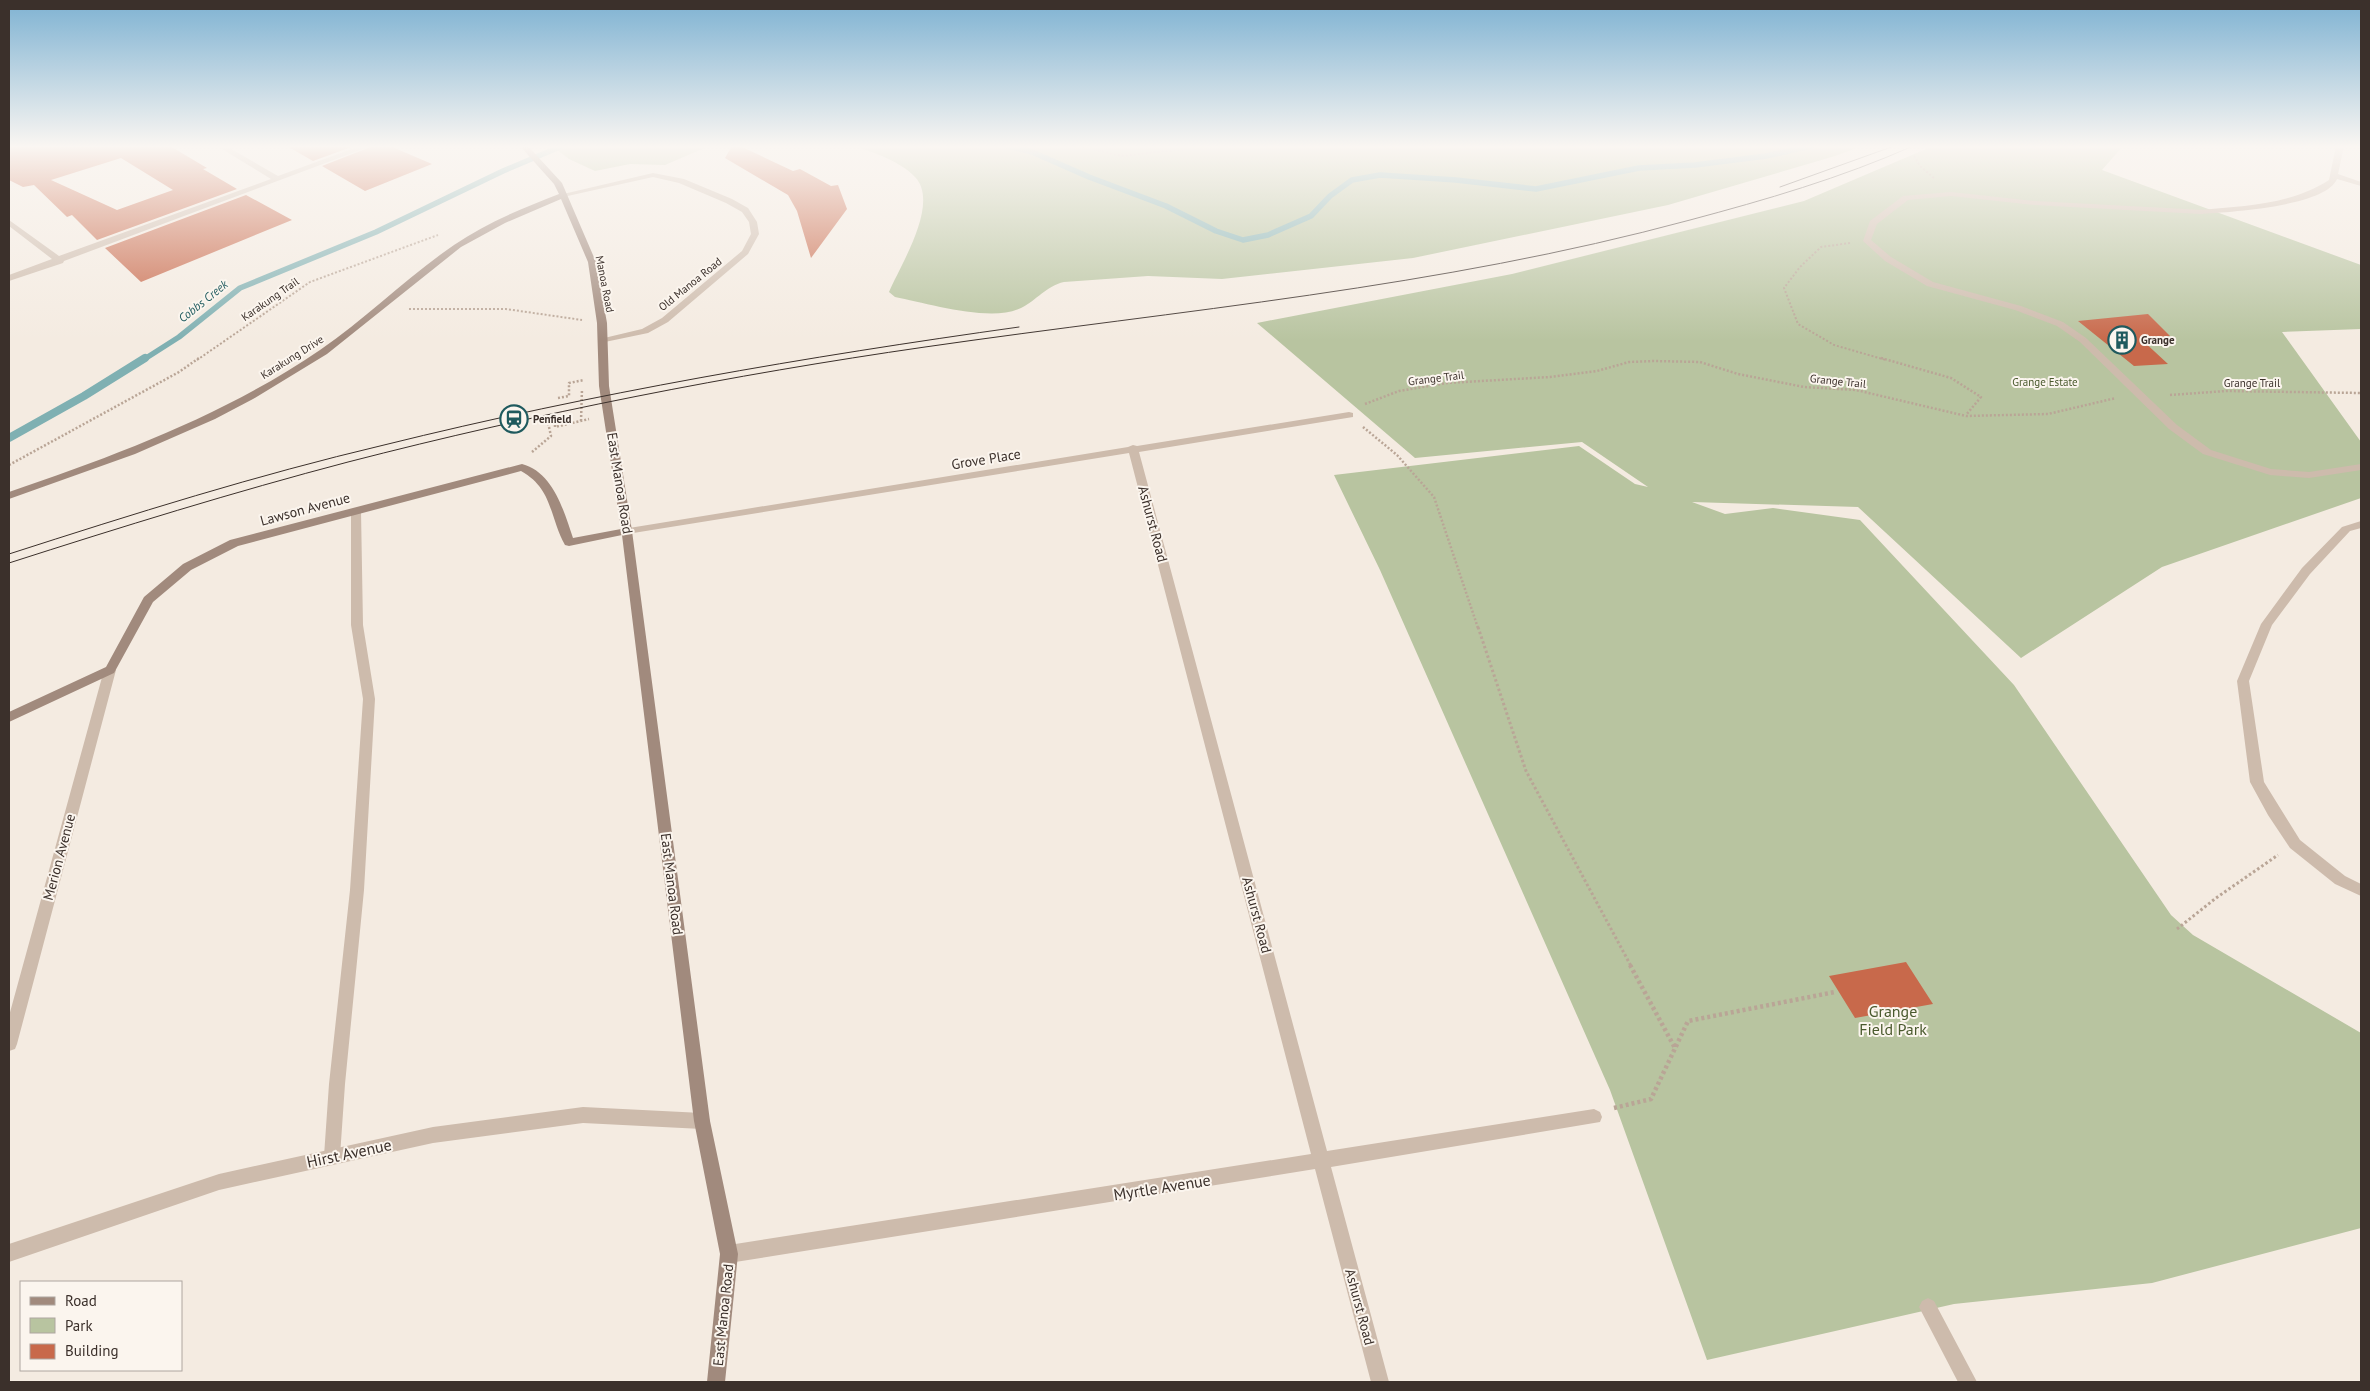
<svg xmlns="http://www.w3.org/2000/svg" width="2370" height="1391" font-family="'PT Sans',sans-serif">
<style>
.green{fill:#b8c4a0}
.lines{fill:none;stroke-linecap:round;stroke-linejoin:round}
.stream-far1{stroke:#7fb0b2;stroke-width:5.5}
.stream{stroke:#7fb0b2;stroke-width:8}
.building{fill:#c8694b;fill-rule:evenodd}
.path-far3{stroke:#b9a596;stroke-width:2;stroke-dasharray:2 2;stroke-linecap:butt}
.path-far2{stroke:#b9a596;stroke-width:2.5;stroke-dasharray:2 2;stroke-linecap:butt}
.path-far1{stroke:#b9a596;stroke-width:3;stroke-dasharray:2.5 2.5;stroke-linecap:butt}
.path{stroke:#b9a596;stroke-width:4.5;stroke-dasharray:3 3;stroke-linecap:butt}
.lane{fill:#cdbbac;fill-rule:evenodd}
.street{fill:#cdbbac;fill-rule:evenodd}
.secondary{fill:#a18a7d;fill-rule:evenodd}
.tram{stroke:#3b302b;stroke-width:1}
.labels{text-anchor:middle;dominant-baseline:central;stroke-width:4;stroke-linejoin:round;paint-order:stroke}
.far-street-label{font-size:11px;fill:#3b302b;stroke:#fbf5ee}
.far-poi-label{font-size:11px;font-weight:bold;fill:#3b302b;stroke:#fbf5ee;text-anchor:start}
.far-park-label{font-size:11px;fill:#4a5a2e;stroke:#fbf5ee}
.far-water-label{font-size:12px;font-style:italic;fill:#1f5a5e;stroke:#fbf5ee}
.street-label{font-size:14px;fill:#3b302b;stroke:#fbf5ee}
.near-park-label{font-size:16px;fill:#4a5a2e;stroke:#fbf5ee}
.near-street-label{font-size:16px;fill:#3b302b;stroke:#fbf5ee}
</style>
<rect width="100%" height="100%" fill="#f4ebe1"/>
<path class="green" d="M552,146H709L665,165L630,164L595,171L569,159Z
M854,146H1862L1835,156L1668,205L1413,258L1222,279L1148,276L1064,282C1046,286 1037,300 1021,308C991,323 927,303 895,297L889,292C901,264 940,203 915,177C900,161 875,153 854,146Z
M1933,146H2123L2102,170L2361,265V329L2282,332L2361,442V498L2162,567L2021,658L1858,507L1692,502L1725,514L1773,508L1860,520L2014,685L2171,915L2193,935L2361,1033V1228L2152,1283L1954,1304L1707,1360L1610,1090L1380,570L1334,475L1579,446L1635,484L1648,487L1582,442L1415,458L1257,323L1512,274L1804,201Z"/>
<g class="lines">
<path class="stream-far1" d="M1007,146L1032,152L1089,177L1166,206L1216,231L1243,240L1268,235L1311,216L1330,196L1352,180L1380,175L1456,180L1536,189L1639,168L1695,165L1766,156L1811,146
M143,360L179,337L240,288L376,232L503,171L562,146"/>
<path class="stream" d="M9,438L84,396L145,358"/>
</g>
<path class="building" d="M9,146H170L207,168L203,169L237,189L97,240L72,215L67,217L34,185L23,187L9,180ZM121,158L173,190L117,210L51,180Z
M287,146H354L313,161Z
M373,146H390L432,164L365,191L322,166Z
M732,146H740L793,171L800,169L831,186L838,185L847,209L811,258L797,211L788,195L725,158Z
M246,195L292,220L141,282L105,248Z
M2148,314L2170,336L2141,339L2168,364L2134,366L2078,321Z
M1906,962L1933,1004L1855,1018L1829,976Z"/>
<g class="lines">
<path class="path-far3" d="M1079,146L1122,156L1212,146
M1914,156L1920,166L1934,178
M1850,243L1821,247L1800,267L1784,288L1798,324L1834,345L1886,360
M409,309H506L582,320
M197,360L310,282L438,235"/>
<path class="path-far2" d="M1881,358L1951,378L1981,397L1966,415
M2170,395L2226,391L2361,393
M558,398L569,396V383L584,380
M1365,404L1399,391L1447,383L1550,377L1597,371L1629,362L1654,361L1700,362L1738,374L1804,387L1856,390L1966,416L2048,414L2116,398
M555,417V427L589,419
M581,421L582,389
M1363,427L1397,455L1434,497L1478,628
M532,452L551,436L547,418
M9,465L179,372L199,358"/>
<path class="path-far1" d="M1478,627L1526,771L1631,966
M2177,929L2216,898L2278,855"/>
<path class="path" d="M1630,965L1675,1048
M1614,1108L1651,1099L1688,1021L1835,992"/>
<path class="lane" d="M1951,192L2035,201L2203,210V214H2200L2035,205L1951,196L1908,200L1877,224L1871,240L1891,257L1933,282L2021,306L2063,322L2086,338L2177,425L2211,450L2271,469L2309,472L2361,464V470L2309,478L2270,475L2203,454L2169,429L2080,342L2057,326L2015,310L1927,286L1885,261L1863,241L1870,221L1903,196Z
M356,508L361,511L363,625L375,699L364,890L345,1084L340,1156L338,1162L332,1164L326,1162L324,1156L329,1084L350,890L363,699L351,625V511Z"/>
<path class="street" d="M217,146H226L278,176L360,146H371L64,261L63,263L9,281V275L52,259L9,226V220L59,256L271,179Z
M2336,146H2344L2338,174L2361,182V186L2337,179C2325,207 2228,212 2200,214L2196,212L2200,210C2245,206 2290,205 2329,180Z
M653,173L684,179L732,199L748,208L757,222L759,234L748,254L668,322L648,333L600,343V339L642,329L662,318L742,251L751,234L749,222L742,212L726,203L679,183L653,177L563,197L559,195Z
M1349,412L1353,413V417L1139,452L1327,1151L1594,1109L1600,1112L1602,1117L1600,1122L1331,1167L1389,1382H1371L1315,1169L729,1263L723,1260L720,1254L723,1248L729,1245L1311,1154L1129,453L627,534L622,531L623,529L1128,447L1133,445L1137,446Z
M2361,521V528L2350,531L2310,574L2272,625L2249,681L2264,782L2300,840L2345,876L2361,884V896L2335,884L2290,848L2268,815L2250,782L2237,681L2261,624L2302,568L2342,527Z
M110,666L116,670L17,1044L15,1049L9,1051V1016L104,670Z
M583,1107L702,1113L708,1116L710,1121L708,1126L702,1129L583,1123L433,1143L219,1190L9,1262V1244L219,1174L433,1127Z
M1928,1298L1934,1301L1977,1382H1958L1919,1307L1922,1301Z"/>
<path class="secondary" d="M520,146H528L562,183L596,262L607,323L609,386L632,531L710,1121L738,1254L725,1382H707L720,1254L694,1121L622,535L569,546L565,545C549,516 553,489 521,471L238,546L191,570L153,602L114,673L9,722V712L106,667L144,597L183,564L230,540L522,464C553,472 564,511 573,538L621,529L599,386L597,323L588,262L561,199L505,223L461,247L327,354L253,399L215,419L135,454L9,499V492C117,455 225,415 320,350C367,318 407,277 454,245C486,223 523,208 559,194L554,184Z"/>
<path class="tram" d="M1780,187L1894,146
M9,554C133,514 257,475 384,445C594,393 805,357 1019,327
M9,563C121,527 234,492 348,462C538,413 731,375 925,347C1181,310 1439,288 1690,220C1765,200 1841,178 1913,146"/>
</g>
<linearGradient id="sky" x2="0" y2="1"><stop stop-color="#7eb2d2"/><stop offset="0.43" stop-color="#faf6f2"/><stop offset="1" stop-color="#faf6f2" stop-opacity="0"/></linearGradient>
<rect width="2370" height="341" fill="url(#sky)"/>
<defs>
<g id="building-ring" transform="scale(1.4375)"><circle r="9.5" fill="#fbf5ee" stroke="#1f5a5e" stroke-width="1.5"/><path d="M-4-6H4V6H1V3H-1V6H-4ZM-2.5-4.3h1.7v1.8h-1.7ZM.8-4.3h1.7v1.8H.8ZM-2.5-1h1.7V.8h-1.7ZM.8-1h1.7V.8H.8Z" fill="#1f5a5e"/></g>
<g id="station-ring" transform="scale(1.4375)"><circle r="9.5" fill="#fbf5ee" stroke="#1f5a5e" stroke-width="1.5"/><path d="M-3-6H3Q5-6 5-4V2Q5 4 3 4L4.5 6H3L1.5 4h-3L-3 6H-4.5L-3 4Q-5 4-5 2V-4Q-5-6-3-6ZM-3.5-4v3h7v-3ZM-3.5 1v1.5H-2V1ZM2 1v1.5H3.5V1Z" fill="#1f5a5e"/></g>
</defs>
<g fill-rule="evenodd">
<use href="#building-ring" x="2122" y="340"/>
<use href="#station-ring" x="514" y="419"/>
</g>
<g class="labels">
<g class="far-street-label">
<text transform="translate(605 284) rotate(79)">Manoa Road</text>
<text transform="translate(690 284) rotate(-39)">Old Manoa Road</text>
<text transform="translate(270 299) rotate(-35)">Karakung Trail</text>
<text transform="translate(292 357) rotate(-32)">Karakung Drive</text>
<text transform="translate(1436 378) rotate(-7)">Grange Trail</text>
<text transform="translate(1838 381) rotate(6)">Grange Trail</text>
<text x="2252" y="383">Grange Trail</text>
</g>
<g class="far-poi-label">
<text x="2141" y="340">Grange</text>
<text x="533" y="419">Penfield</text>
</g>
<g class="far-park-label">
<text x="2045" y="382">Grange Estate</text>
</g>
<g class="far-water-label">
<text transform="translate(203 301) rotate(-39)">Cobbs Creek</text>
</g>
<g class="street-label">
<text transform="translate(986 459) rotate(-9)">Grove Place</text>
<text transform="translate(620 483) rotate(81)">East Manoa Road</text>
<text transform="translate(305 509) rotate(-15)">Lawson Avenue</text>
<text transform="translate(1153 524) rotate(75)">Ashurst Road</text>
<text transform="translate(59 857) rotate(-75)">Merion Avenue</text>
<text transform="translate(672 884) rotate(83)">East Manoa Road</text>
<text transform="translate(1257 915) rotate(75)">Ashurst Road</text>
<text transform="translate(1360 1307) rotate(75)">Ashurst Road</text>
<text transform="translate(723 1315) rotate(-84)">East Manoa Road</text>
</g>
<g class="near-park-label">
<text x="1893" y="1011">Grange<tspan x="1893" dy="18">Field Park</tspan></text>
</g>
<g class="near-street-label">
<text transform="translate(349 1153) rotate(-12)">Hirst Avenue</text>
<text transform="translate(1162 1187) rotate(-9)">Myrtle Avenue</text>
</g>
</g>
<rect width="2370" height="1391" fill="none" stroke="#3b302b" stroke-width="20"/>
<rect x="20" y="1281" width="162" height="90" fill="#fbf5ee" stroke="#aea6a0"/>
<rect x="30" y="1297" width="25" height="8" fill="#a18a7d" stroke="#aea6a0"/>
<text x="65" y="1306" font-size="15" fill="#3b302b">Road</text>
<rect x="30" y="1318" width="25" height="15" fill="#b8c4a0" stroke="#aea6a0"/>
<text x="65" y="1331" font-size="15" fill="#3b302b">Park</text>
<rect x="30" y="1344" width="25" height="15" fill="#c8694b" stroke="#aea6a0"/>
<text x="65" y="1356" font-size="15" fill="#3b302b">Building</text>
</svg>
